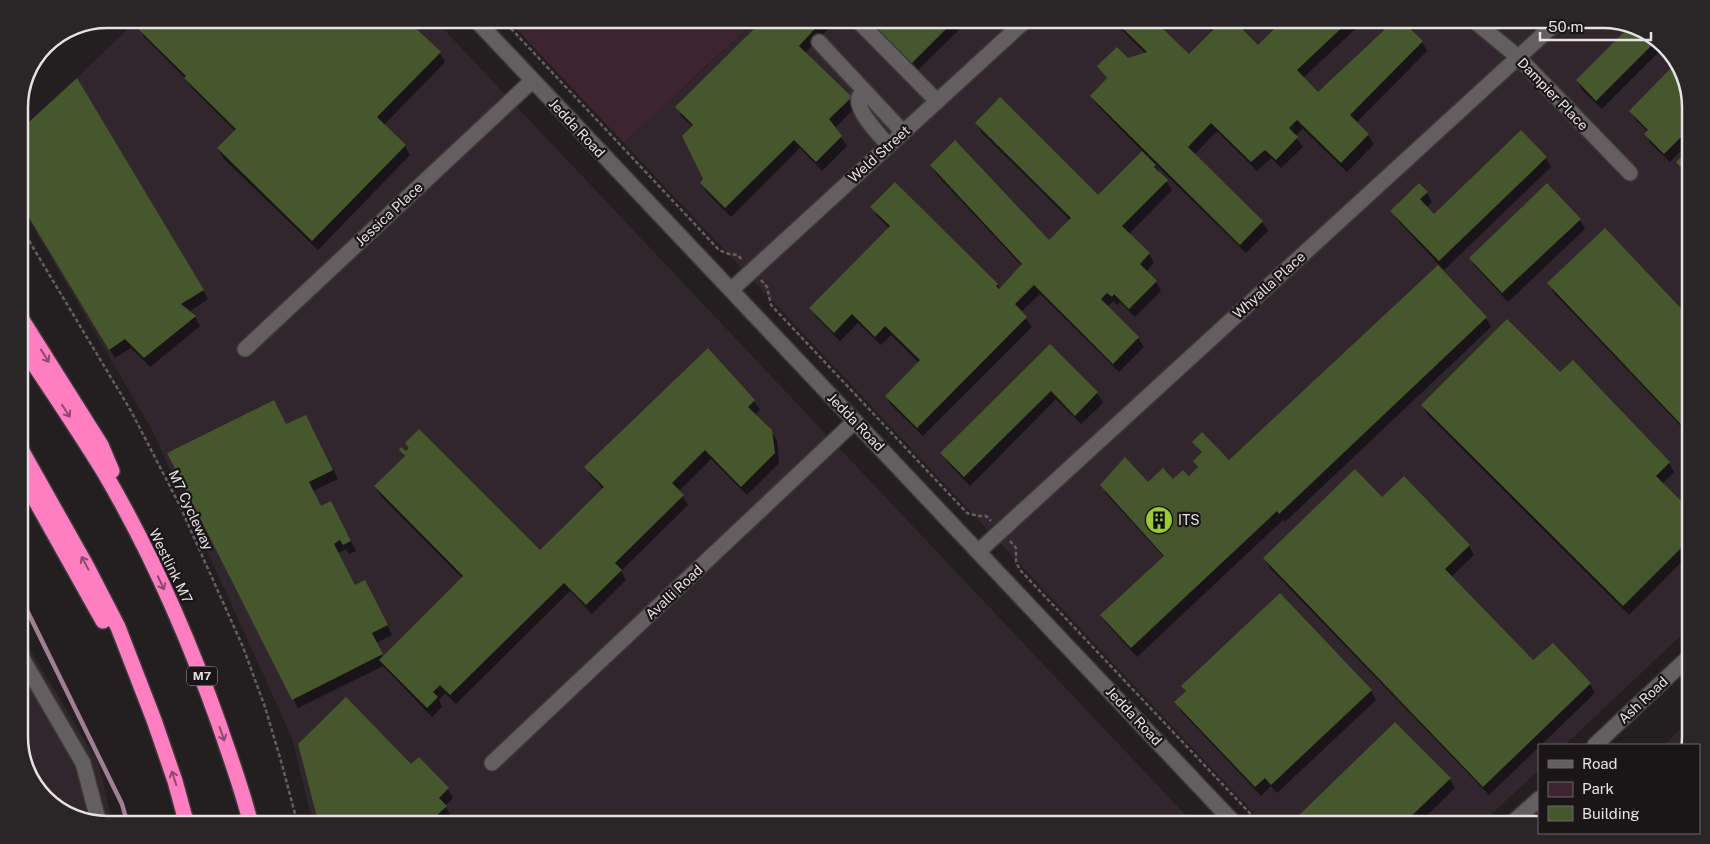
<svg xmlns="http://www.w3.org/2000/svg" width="1710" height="844" font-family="'Public Sans',sans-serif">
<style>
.built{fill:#30262b}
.green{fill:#3d2430}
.shadow{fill:#0007}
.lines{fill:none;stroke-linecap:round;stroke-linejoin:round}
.stream{stroke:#a18090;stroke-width:4.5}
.building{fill:#46572e}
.minor-casing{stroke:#3d393b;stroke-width:18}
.highway-casing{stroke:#3d393b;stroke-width:18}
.path{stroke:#646062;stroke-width:2.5;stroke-dasharray:4 2.5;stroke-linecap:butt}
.minor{stroke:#635e60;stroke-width:15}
.highway{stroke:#ff7dc1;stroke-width:15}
.oneway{stroke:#8c4a6c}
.labels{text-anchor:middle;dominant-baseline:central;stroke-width:4.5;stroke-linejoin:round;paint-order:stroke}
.shield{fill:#1a1618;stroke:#a9a6a7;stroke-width:1}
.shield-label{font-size:12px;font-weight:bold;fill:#e6e3e4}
.street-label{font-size:14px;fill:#e6e3e4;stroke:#1a1618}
.poi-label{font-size:14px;fill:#e6e3e4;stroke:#1a1618;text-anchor:start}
.rim{fill:none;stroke:#e6e3e4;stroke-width:2.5}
</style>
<rect width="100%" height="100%" fill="#231f21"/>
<path class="built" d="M138,19H434L1195,825H313L292,738L152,430L19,203V134Z
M757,19H1604L1642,28L1677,58L1691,101V626L1565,745H1539V770L1480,825H1265L624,143Z
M19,631L99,764L113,825H106L68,816L34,787L19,744Z
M1691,719L1689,745H1664Z"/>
<path class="green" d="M507,19H757L624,143Z"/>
<path class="shadow" d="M148,19H347L352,24L357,19H404L440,53L445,62L384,125L405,146L410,155L318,250L223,158L218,148L235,131L191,87L185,78L144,37L139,28Z
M765,19H826L830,27L805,53L851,98L856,107L835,128L847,146L822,171L800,148L731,217L707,193L701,183L704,179L693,127L682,117L677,107Z
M863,19H961L964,25L916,72Z
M1111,19H1152L1189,56L1213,32L1200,19H1252L1241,30L1258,47L1286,19H1366L1303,78L1318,94L1397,19L1422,42L1427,51L1356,123L1368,135L1374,144L1347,172L1303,129L1295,136L1303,147L1281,168L1271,158L1257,171L1217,131L1194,155L1262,222L1268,231L1246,253L1155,164L1161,175L1172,190L1129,234L1149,254L1154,263L1146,272L1156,282L1161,291L1135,317L1120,302L1118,305L1113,301L1107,307L1138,338L1144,347L1119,372L1040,294L1021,312L1032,327L923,436L891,405L886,396L919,363L891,335L881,345L858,323L840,341L816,317L811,308L890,229L877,216L872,207L997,284L1000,289L1022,266L937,175L932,166L1049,242L1070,220L982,133L976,123L1098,197L1143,152L1097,105L1091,96L1108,80L1099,66L1146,54Z
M1632,25L1642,28L1677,58L1691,101V141L1670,162L1651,144L1646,135L1648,132L1636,120L1630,111L1677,64L1662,49L1602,109L1582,90L1577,80Z
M77,80L208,299L189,312L195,317L200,326L150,367L131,348L115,358L19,199V132Z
M1691,150V180L1683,172L1678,162Z
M1546,158L1551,167L1444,270L1397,220L1392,211L1427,193L1432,202L1426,208L1434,215Z
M1580,220L1585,229L1508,302L1476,267L1470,258Z
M1605,230L1691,320V437L1554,293L1549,283Z
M1486,318L1491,327L1285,522L1283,520L1137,657L1107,624L1101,615L1164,557L1107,495L1102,485L1173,481L1189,478L1198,468L1194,461L1202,454L1194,442L1229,462Z
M1050,345L1097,393L1103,403L1081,424L1056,399L970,486L947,462L942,453Z
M1560,373L1669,463L1674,472L1662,484L1691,513V552L1629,615L1428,415L1422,406Z
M754,401L760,410L754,415L771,431L777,441L779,463L747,495L711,459L679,491L688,505L621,571L626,580L592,614L570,591L456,704L445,693L439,700L442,707L432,717L383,666L298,708L293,699L286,426L311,425L338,479L313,491L321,507L336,512L356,551L349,554L346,549L338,553L355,587L370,591L392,635L376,643L383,657L463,579L381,496L375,487L405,458L400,450L540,552L603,489L591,476L586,467Z
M1382,499L1469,546L1474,555L1451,577L1532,662L1590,684L1595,693L1541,745H1539V747L1489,795L1270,568L1264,558Z
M1183,686L1371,691L1376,700L1277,793L1271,786L1261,796L1181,711L1176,702L1186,693Z
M1395,723L1450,779L1455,788L1417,825H1291Z
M299,744L410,766L419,759L448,789L453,798L445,806L451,816L441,825H321Z"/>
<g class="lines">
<path class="stream" d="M19,594L122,804L128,825"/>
</g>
<path class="building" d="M146,19H349L352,22L355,19H406L441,52L377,117L406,145L312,241L217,148L236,129L184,78L186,76L137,28Z
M764,19H824L799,46L852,97L829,119L842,136L816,162L794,140L725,208L700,183L703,179L682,136L693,125L675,107Z
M866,19H956L911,64Z
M1113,19H1153L1189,54L1213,30L1202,19H1238L1235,22L1258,45L1284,19H1351L1297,70L1318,92L1396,19H1400L1423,41L1350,115L1369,134L1341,163L1297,120L1289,128L1298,137L1276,160L1265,150L1251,162L1211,123L1188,147L1263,221L1240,245L1090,96L1107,78L1097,66L1117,47L1128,58L1147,52Z
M1631,25L1642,28L1657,40L1596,101L1576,80Z
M1664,47L1677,58L1691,101V127L1664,154L1644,134L1648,130L1629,111L1677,62L1663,48Z
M77,78L204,290L181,304L196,316L144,358L125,339L109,350L19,201V131Z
M1000,97L1098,195L1142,151L1156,165L1154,167L1168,180L1122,226L1150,253L1140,264L1157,281L1129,309L1114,294L1112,297L1107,293L1101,299L1139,337L1113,364L1034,285L1015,304L1027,317L917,428L885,396L920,360L885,326L875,337L852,314L834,333L809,308L890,226L870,207L895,182L998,284L996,286L999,289L1022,264L930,165L955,140L1049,240L1071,218L975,123Z
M1521,130L1547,157L1439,261L1390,211L1419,183L1428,192L1420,199L1434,214Z
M1691,148V178L1676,162Z
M1547,183L1581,219L1502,293L1469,258Z
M1605,228L1691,319V435L1547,283Z
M1438,265L1487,317L1279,514L1277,511L1131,648L1100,615L1164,556L1100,485L1125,457L1148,482L1163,468L1173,479L1183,470L1189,476L1198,467L1193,461L1202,452L1192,442L1202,432L1229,460Z
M1507,319L1560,372L1573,360L1670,462L1656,476L1691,511V538L1623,606L1421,405Z
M1050,344L1098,392L1075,416L1051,391L964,477L940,453Z
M708,348L755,400L748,407L772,430L775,453L741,487L705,450L672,483L684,495L615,563L622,570L586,605L564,583L450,695L440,685L433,692L438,697L427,708L379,660L463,576L374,486L405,456L399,450L401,447L406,451L409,448L405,443L419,429L540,550L604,487L584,467Z
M274,400L286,424L306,415L333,470L309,482L321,506L331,501L351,541L343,545L340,540L334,544L355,585L365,580L388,625L372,633L383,654L292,700L167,453Z
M1355,469L1382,497L1404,476L1470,545L1445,569L1533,660L1553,643L1591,683L1483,787L1263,558Z
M1280,593L1372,690L1271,785L1265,778L1255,787L1174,702L1186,691L1181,686Z
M346,697L411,764L419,757L449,788L439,798L447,806L426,825H319L298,744Z
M1395,722L1451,778L1402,825H1289Z"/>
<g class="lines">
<g class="minor-casing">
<path id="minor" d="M475,19L1236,825
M856,19L937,101
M1472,19L1518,57L1630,173
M819,42L903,132
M864,91C863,93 860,95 859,97C855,111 880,135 888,145
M731,290L1027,19
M245,349L533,80
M979,551L1560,19
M19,653L83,763L99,823
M1595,745L1691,655
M492,763L855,421
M1510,825L1539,799"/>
</g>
<g class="highway-casing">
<path id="highway" d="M19,315L101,445L112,471
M19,342C48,385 77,428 104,472C151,552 188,637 219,724C230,757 243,791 251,825
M19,446L86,565L118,627L154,720L175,781L187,825
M19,471L103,621"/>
</g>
<path class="path" d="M502,19L719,250L729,254L738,255L742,260
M19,224L131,411L179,504L243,647L265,707L281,761L298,825
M761,280L767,287L771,305L967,513L978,516H986L991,521
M1010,541L1016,548V562L1020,570L1261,825"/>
<use href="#minor" class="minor"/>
<use href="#highway" class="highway"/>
</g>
<defs><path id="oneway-shaft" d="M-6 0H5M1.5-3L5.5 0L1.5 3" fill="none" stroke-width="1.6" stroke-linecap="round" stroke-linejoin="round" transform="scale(1.25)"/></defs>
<g class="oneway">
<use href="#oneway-shaft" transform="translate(45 356) rotate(58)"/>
<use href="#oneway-shaft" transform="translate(66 411) rotate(57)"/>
<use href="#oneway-shaft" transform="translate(85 563) rotate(-118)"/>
<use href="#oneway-shaft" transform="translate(161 583) rotate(65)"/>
<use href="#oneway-shaft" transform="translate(222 734) rotate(71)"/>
<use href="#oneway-shaft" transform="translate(174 778) rotate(-108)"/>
</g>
<defs>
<g id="building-disc" transform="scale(1.4375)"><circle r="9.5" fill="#98cb37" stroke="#1a1618"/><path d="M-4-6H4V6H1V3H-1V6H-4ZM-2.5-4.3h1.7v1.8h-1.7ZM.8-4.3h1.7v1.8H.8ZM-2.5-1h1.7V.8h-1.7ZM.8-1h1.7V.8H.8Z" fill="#111"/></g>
</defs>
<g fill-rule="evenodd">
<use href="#building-disc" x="1159" y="520"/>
</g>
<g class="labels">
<rect class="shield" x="187" y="666.5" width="30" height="19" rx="4"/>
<g class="shield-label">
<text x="202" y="676">M7</text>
</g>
<g class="street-label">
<text transform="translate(1553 94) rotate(46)">Dampier Place</text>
<text transform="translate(577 128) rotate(47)">Jedda Road</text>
<text transform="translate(879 154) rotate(-42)">Weld Street</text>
<text transform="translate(389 214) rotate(-43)">Jessica Place</text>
<text transform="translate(1269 285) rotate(-42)">Whyalla Place</text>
<text transform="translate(856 422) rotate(46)">Jedda Road</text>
<text transform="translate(191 510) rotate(65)">M7 Cycleway</text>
<text transform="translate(171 566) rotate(64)">Westlink M7</text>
<text transform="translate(674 592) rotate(-43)">Avalli Road</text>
<text transform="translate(1643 700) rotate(-43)">Ash Road</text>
<text transform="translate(1134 716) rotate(47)">Jedda Road</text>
</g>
<g class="poi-label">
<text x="1178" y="520">ITS</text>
</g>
</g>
<path d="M0 0H1710V844H0ZM107 28H1603A79 79 0 0 1 1682 107V737A79 79 0 0 1 1603 816H107A79 79 0 0 1 28 737V107A79 79 0 0 1 107 28Z" fill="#2a2628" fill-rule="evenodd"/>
<path class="rim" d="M107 28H1603A79 79 0 0 1 1682 107V737A79 79 0 0 1 1603 816H107A79 79 0 0 1 28 737V107A79 79 0 0 1 107 28Z"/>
<rect x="1538" y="744" width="162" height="90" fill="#1a1618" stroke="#6c686a"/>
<rect x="1548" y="760" width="25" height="8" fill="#635e60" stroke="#6c686a"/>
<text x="1582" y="769" font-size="15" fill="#e6e3e4">Road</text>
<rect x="1548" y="782" width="25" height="15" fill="#3d2430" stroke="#6c686a"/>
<text x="1582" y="794" font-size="15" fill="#e6e3e4">Park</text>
<rect x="1548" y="806" width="25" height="15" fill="#46572e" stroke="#6c686a"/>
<text x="1582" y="819" font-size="15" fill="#e6e3e4">Building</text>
<path d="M1540 32v8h111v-8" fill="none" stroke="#e6e3e4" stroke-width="2.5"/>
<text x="1548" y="32" font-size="15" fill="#e6e3e4" stroke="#1a1618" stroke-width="4" paint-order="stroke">50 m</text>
</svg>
